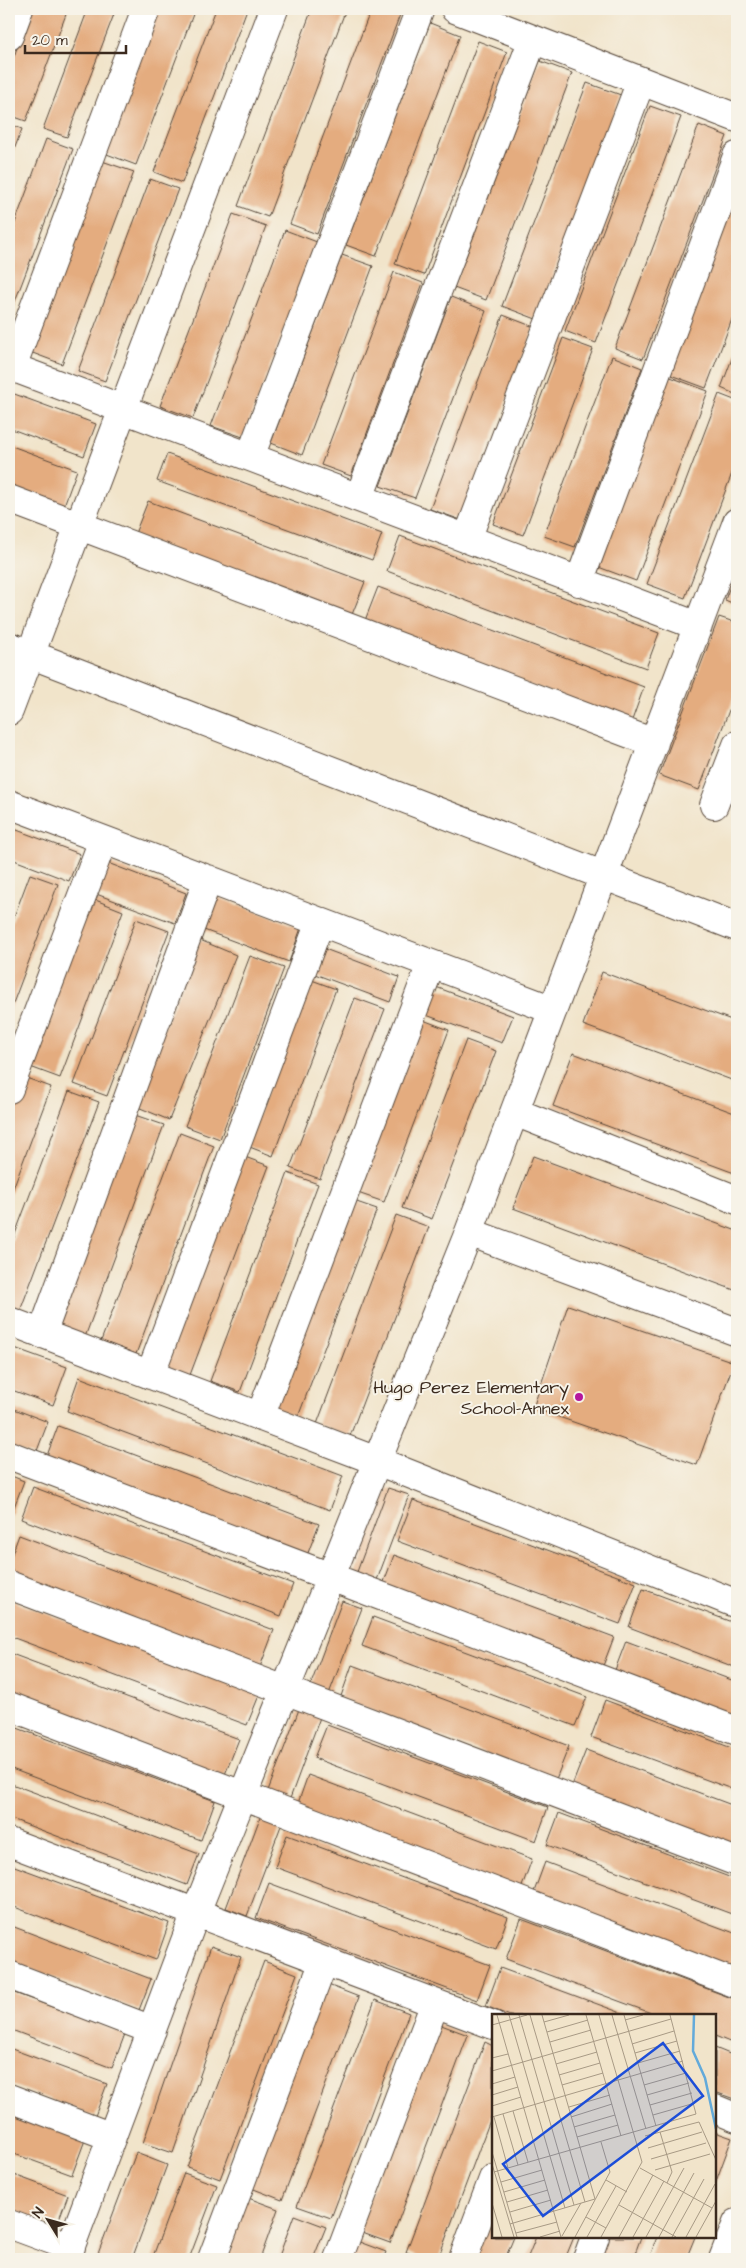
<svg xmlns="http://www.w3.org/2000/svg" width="746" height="2268" font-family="'Architects Daughter',sans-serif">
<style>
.building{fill:#e4ac7f}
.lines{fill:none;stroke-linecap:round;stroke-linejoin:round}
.minor-casing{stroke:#564638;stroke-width:30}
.minor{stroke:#fff;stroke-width:28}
.poi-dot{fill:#b5179e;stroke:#f7f3e8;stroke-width:2}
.labels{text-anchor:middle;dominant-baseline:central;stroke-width:4;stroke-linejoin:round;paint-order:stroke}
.poi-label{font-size:18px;fill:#3b2a1e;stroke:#f7f3e8;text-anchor:end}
.inset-river{fill:none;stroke:#63aada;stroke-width:2.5}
.inset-road{fill:none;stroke:#a89a85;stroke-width:1}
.view{fill:#1d4ed8;fill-opacity:0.15;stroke:#1d4ed8;stroke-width:2.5}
.inset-edge{fill:none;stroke:#3b2a1e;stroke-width:2.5}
</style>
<rect width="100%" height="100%" fill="#f7f3e8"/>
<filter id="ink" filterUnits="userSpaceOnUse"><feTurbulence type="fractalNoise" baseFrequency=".02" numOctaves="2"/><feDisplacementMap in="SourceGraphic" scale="10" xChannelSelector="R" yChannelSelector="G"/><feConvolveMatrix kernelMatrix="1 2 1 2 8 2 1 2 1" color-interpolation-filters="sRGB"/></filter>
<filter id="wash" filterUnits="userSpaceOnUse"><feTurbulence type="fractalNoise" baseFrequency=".0096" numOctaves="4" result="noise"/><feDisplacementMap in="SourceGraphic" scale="20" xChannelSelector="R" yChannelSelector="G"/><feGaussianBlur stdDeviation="1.12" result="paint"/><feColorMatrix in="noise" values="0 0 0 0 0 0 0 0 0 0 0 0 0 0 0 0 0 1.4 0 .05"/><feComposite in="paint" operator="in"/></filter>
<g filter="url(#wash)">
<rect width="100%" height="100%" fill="#f1e4ca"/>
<g id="blocks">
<path class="building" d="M32,9H68L26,121L9,115V69Z
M88,9H116L67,137L43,129Z
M158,9H195L136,165L104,153Z
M216,9H247L182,183L154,172Z
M312,9H346L268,217L238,206Z
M371,9H391L401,12L317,234L290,224Z
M430,23L460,35L376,256L346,245Z
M478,41L507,52L424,275L395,264Z
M540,61L572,73L486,300L454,288Z
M587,83L621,95L536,319L502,306Z
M650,106L681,117L596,343L565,331Z
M9,124L22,129L9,163Z
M699,125L727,136L643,359L615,348Z
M46,139L73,149L9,317V239Z
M102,161L134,172L62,364L30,352Z
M150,179L178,189L105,381L78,371Z
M737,190V306L706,388L668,374Z
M233,214L266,226L193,418L160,406Z
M285,230L317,242L243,437L211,426Z
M342,255L373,266L302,455L271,443Z
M394,272L423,283L351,476L321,465Z
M451,297L486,311L415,498L380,486Z
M503,315L534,327L461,520L430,509Z
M563,338L593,349L523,535L493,524Z
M737,345V395L721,388Z
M612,356L642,368L575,547L544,536Z
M665,375L708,391L636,581L593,565Z
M9,392L96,424L84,456L9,428Z
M719,394L737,401V460L685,598L647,584Z
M9,445L77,470L63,508L9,487Z
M167,454L382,534L372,560L157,481Z
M148,501L365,582L351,617L134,536Z
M400,536L659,633L646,668L387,571Z
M737,567V605L725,600Z
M378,587L644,687L631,723L364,623Z
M719,617L737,623V689L699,790L659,775Z
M737,786V806L730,803Z
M9,827L80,854L69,881L9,858Z
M100,860L186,893L175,923L88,891Z
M30,874L58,884L9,1014V930Z
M208,894L301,928L289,962L196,927Z
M88,897L123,911L60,1078L25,1065Z
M136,919L169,931L107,1096L74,1084Z
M200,940L236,955L169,1120L133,1105Z
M322,948L399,977L390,1002L312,973Z
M250,956L284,968L220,1139L185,1126Z
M602,972L737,1022V1082L583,1025Z
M309,979L336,989L273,1156L247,1146Z
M428,984L513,1016L502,1043L418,1012Z
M355,998L385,1009L320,1179L290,1168Z
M418,1018L449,1030L384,1202L352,1191Z
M466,1040L496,1051L432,1219L402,1208Z
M573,1053L737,1114V1174L553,1106Z
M18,1075L51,1087L9,1199V1100Z
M69,1091L99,1102L20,1311L9,1307V1250Z
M129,1113L164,1125L85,1337L50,1324Z
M180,1133L214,1146L136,1354L101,1341Z
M237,1154L269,1166L190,1375L158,1363Z
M533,1156L737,1231V1291L513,1208Z
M288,1173L318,1184L240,1392L210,1381Z
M345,1198L377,1209L298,1417L267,1406Z
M396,1215L429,1227L350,1436L317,1424Z
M568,1305L734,1362L697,1465L533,1408Z
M9,1346L67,1367L53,1405L9,1389Z
M79,1377L343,1476L330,1510L67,1411Z
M9,1407L48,1422L35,1456L9,1446Z
M58,1426L319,1524L306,1558L45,1461Z
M9,1475L24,1481L11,1515L9,1514Z
M33,1487L293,1584L281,1616L21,1519Z
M388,1488L409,1495L374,1588L354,1580Z
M413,1500L636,1583L620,1624L397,1541Z
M19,1535L274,1630L260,1667L9,1573V1562Z
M394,1555L614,1637L601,1671L381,1590Z
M643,1589L737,1624V1668L629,1627Z
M9,1600L260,1693L247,1725L9,1636Z
M342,1601L362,1608L327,1699L308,1692Z
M373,1617L587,1697L575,1726L362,1646Z
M626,1641L737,1682V1725L612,1678Z
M9,1653L239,1739L224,1777L9,1697Z
M352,1665L569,1746L556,1779L340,1699Z
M605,1700L737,1750V1791L591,1737Z
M301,1704L322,1712L288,1804L266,1796Z
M9,1725L215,1801L201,1840L9,1768Z
M327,1725L548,1807L536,1841L314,1758Z
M586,1750L737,1807V1854L570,1791Z
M308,1775L532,1859L520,1892L296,1809Z
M9,1783L199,1854L187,1885L9,1818Z
M559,1813L737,1880V1916L547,1845Z
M261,1815L282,1823L247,1916L226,1908Z
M287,1835L508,1917L496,1949L275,1867Z
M545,1862L737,1934V1977L531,1900Z
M9,1864L169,1923L156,1960L9,1905Z
M269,1883L490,1965L477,2000L256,1918Z
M521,1919L737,2000V2045L715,2036V2016H659L506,1959Z
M9,1925L151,1979L139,2010L9,1961Z
M211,1946L241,1957L173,2153L143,2143Z
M264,1961L297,1974L220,2179L187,2167Z
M500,1968L627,2015V2016H510L486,2006Z
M323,1983L359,1997L282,2200L246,2186Z
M9,1991L125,2034L112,2068L9,2029Z
M375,2000L409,2013L331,2218L297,2206Z
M436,2023L468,2035L390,2243L357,2231Z
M485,2042L493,2046V2112L438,2259H425L406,2252Z
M9,2048L107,2084L95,2116L9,2084Z
M715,2048L737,2057V2100L715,2092Z
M9,2112L85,2140L72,2175L9,2152Z
M715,2132L732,2138L715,2184Z
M136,2153L167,2165L132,2259H96Z
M9,2173L68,2195L56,2227L9,2209Z
M184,2173L217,2185L189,2259H152Z
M243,2196L278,2209L260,2259H219Z
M493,2196V2237H514L505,2259H470Z
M294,2215L326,2227L313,2259H278Z
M536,2237H574L565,2259H527Z
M605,2237H641L633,2259H597Z
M657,2237H695L686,2259H649Z
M354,2240L386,2252L383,2259H347Z"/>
</g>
</g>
<g filter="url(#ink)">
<use href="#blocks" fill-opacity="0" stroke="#564638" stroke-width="1"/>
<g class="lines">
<g class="minor-casing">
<path id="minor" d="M455,9L737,118
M9,36L19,9
M9,366L698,626
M12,367L146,9
M250,457L420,9
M359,498L533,39
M9,499L654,743
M467,539L641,81
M579,582L737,156
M9,646L737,927
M9,711L274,9
M9,804L553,1010
M714,805L737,745
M9,1089L103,840
M515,1112L737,1200
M469,1232L737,1332
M9,1321L377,1461L737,1604
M42,1334L208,879
M150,1375L320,922
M260,1417L431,964
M9,1455L737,1731
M9,1585L737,1862
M9,1706L737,1984
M9,1842L493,2025
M9,1975L152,2030
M9,2098L112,2137
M715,2109L737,2118
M9,2224L71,2247
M66,2259L196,1912L469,1232L737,522
M212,2259L324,1961
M338,2259L435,2003
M463,2259L493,2179
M587,2259L595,2237
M723,2259L737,2223"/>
</g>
<use href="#minor" class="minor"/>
</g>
</g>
<circle class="poi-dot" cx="579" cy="1397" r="5"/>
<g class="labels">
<g class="poi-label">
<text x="569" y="1387">Hugo Perez Elementary<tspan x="569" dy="21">School-Annex</tspan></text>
</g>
</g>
<g transform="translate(492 2014)">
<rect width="224" height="224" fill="#f1e4ca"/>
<path class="inset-river" d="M202,1L201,37L213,64L224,115"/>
<path class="inset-road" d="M5,1L69,223M17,1L73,194M27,1L82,191M38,1L93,188M50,1L103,185M94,1L129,122M107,1L150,148L109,223M120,1L154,115M132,1L164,112M133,6L151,1M52,8L77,1M0,11L35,1M55,18L96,6M58,28L99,16M140,30L182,17M143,39L185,27M0,44L16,40M146,49L188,37M64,50L105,38M0,57L179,5M67,61L108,49M0,70L23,63M70,71L111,59M152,71L194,59M0,81L26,73M155,81L197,69M158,91L200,79M0,92L29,83M77,93L118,81M21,97L36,148M11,100L26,151M161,101L203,89M0,103L191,47M2,103L16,154M79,103L120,90M82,113L123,101M168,118L180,158L175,169M153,122L207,108L224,146M85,123L126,111M156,134L210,118M0,138L25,223M159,145L214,129M0,150L22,223M148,154L220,194M163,156L218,140M2,158L204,100L178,1M114,166L135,178M9,168L50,156M12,178L53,166M15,188L56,176M0,189L10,223M127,191L184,223M18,198L59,186M94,203L114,214M18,210L103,185M24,219L65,208M70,222L89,189M48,223L68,217M83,223L118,158L109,128M95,223L124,172M127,223L161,161M141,223L172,167M154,223L192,154M167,223L202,159M180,223L212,165M194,223L223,170M204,223L224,187"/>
<path class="view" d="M171,29L211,82L51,202L11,150Z"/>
<rect width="224" height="224" class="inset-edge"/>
</g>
<rect width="746" height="2268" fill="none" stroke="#f7f3e8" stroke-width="30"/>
<g transform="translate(48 2220) rotate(307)" stroke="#f7f3e8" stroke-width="4" paint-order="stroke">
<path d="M0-4L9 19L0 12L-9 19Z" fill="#3b2a1e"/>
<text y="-8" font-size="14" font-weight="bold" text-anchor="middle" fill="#3b2a1e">N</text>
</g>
<path d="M25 45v8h101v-8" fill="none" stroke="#3b2a1e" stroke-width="2.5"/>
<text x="32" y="45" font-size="15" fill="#3b2a1e" stroke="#f7f3e8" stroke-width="4" paint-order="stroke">20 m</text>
</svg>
